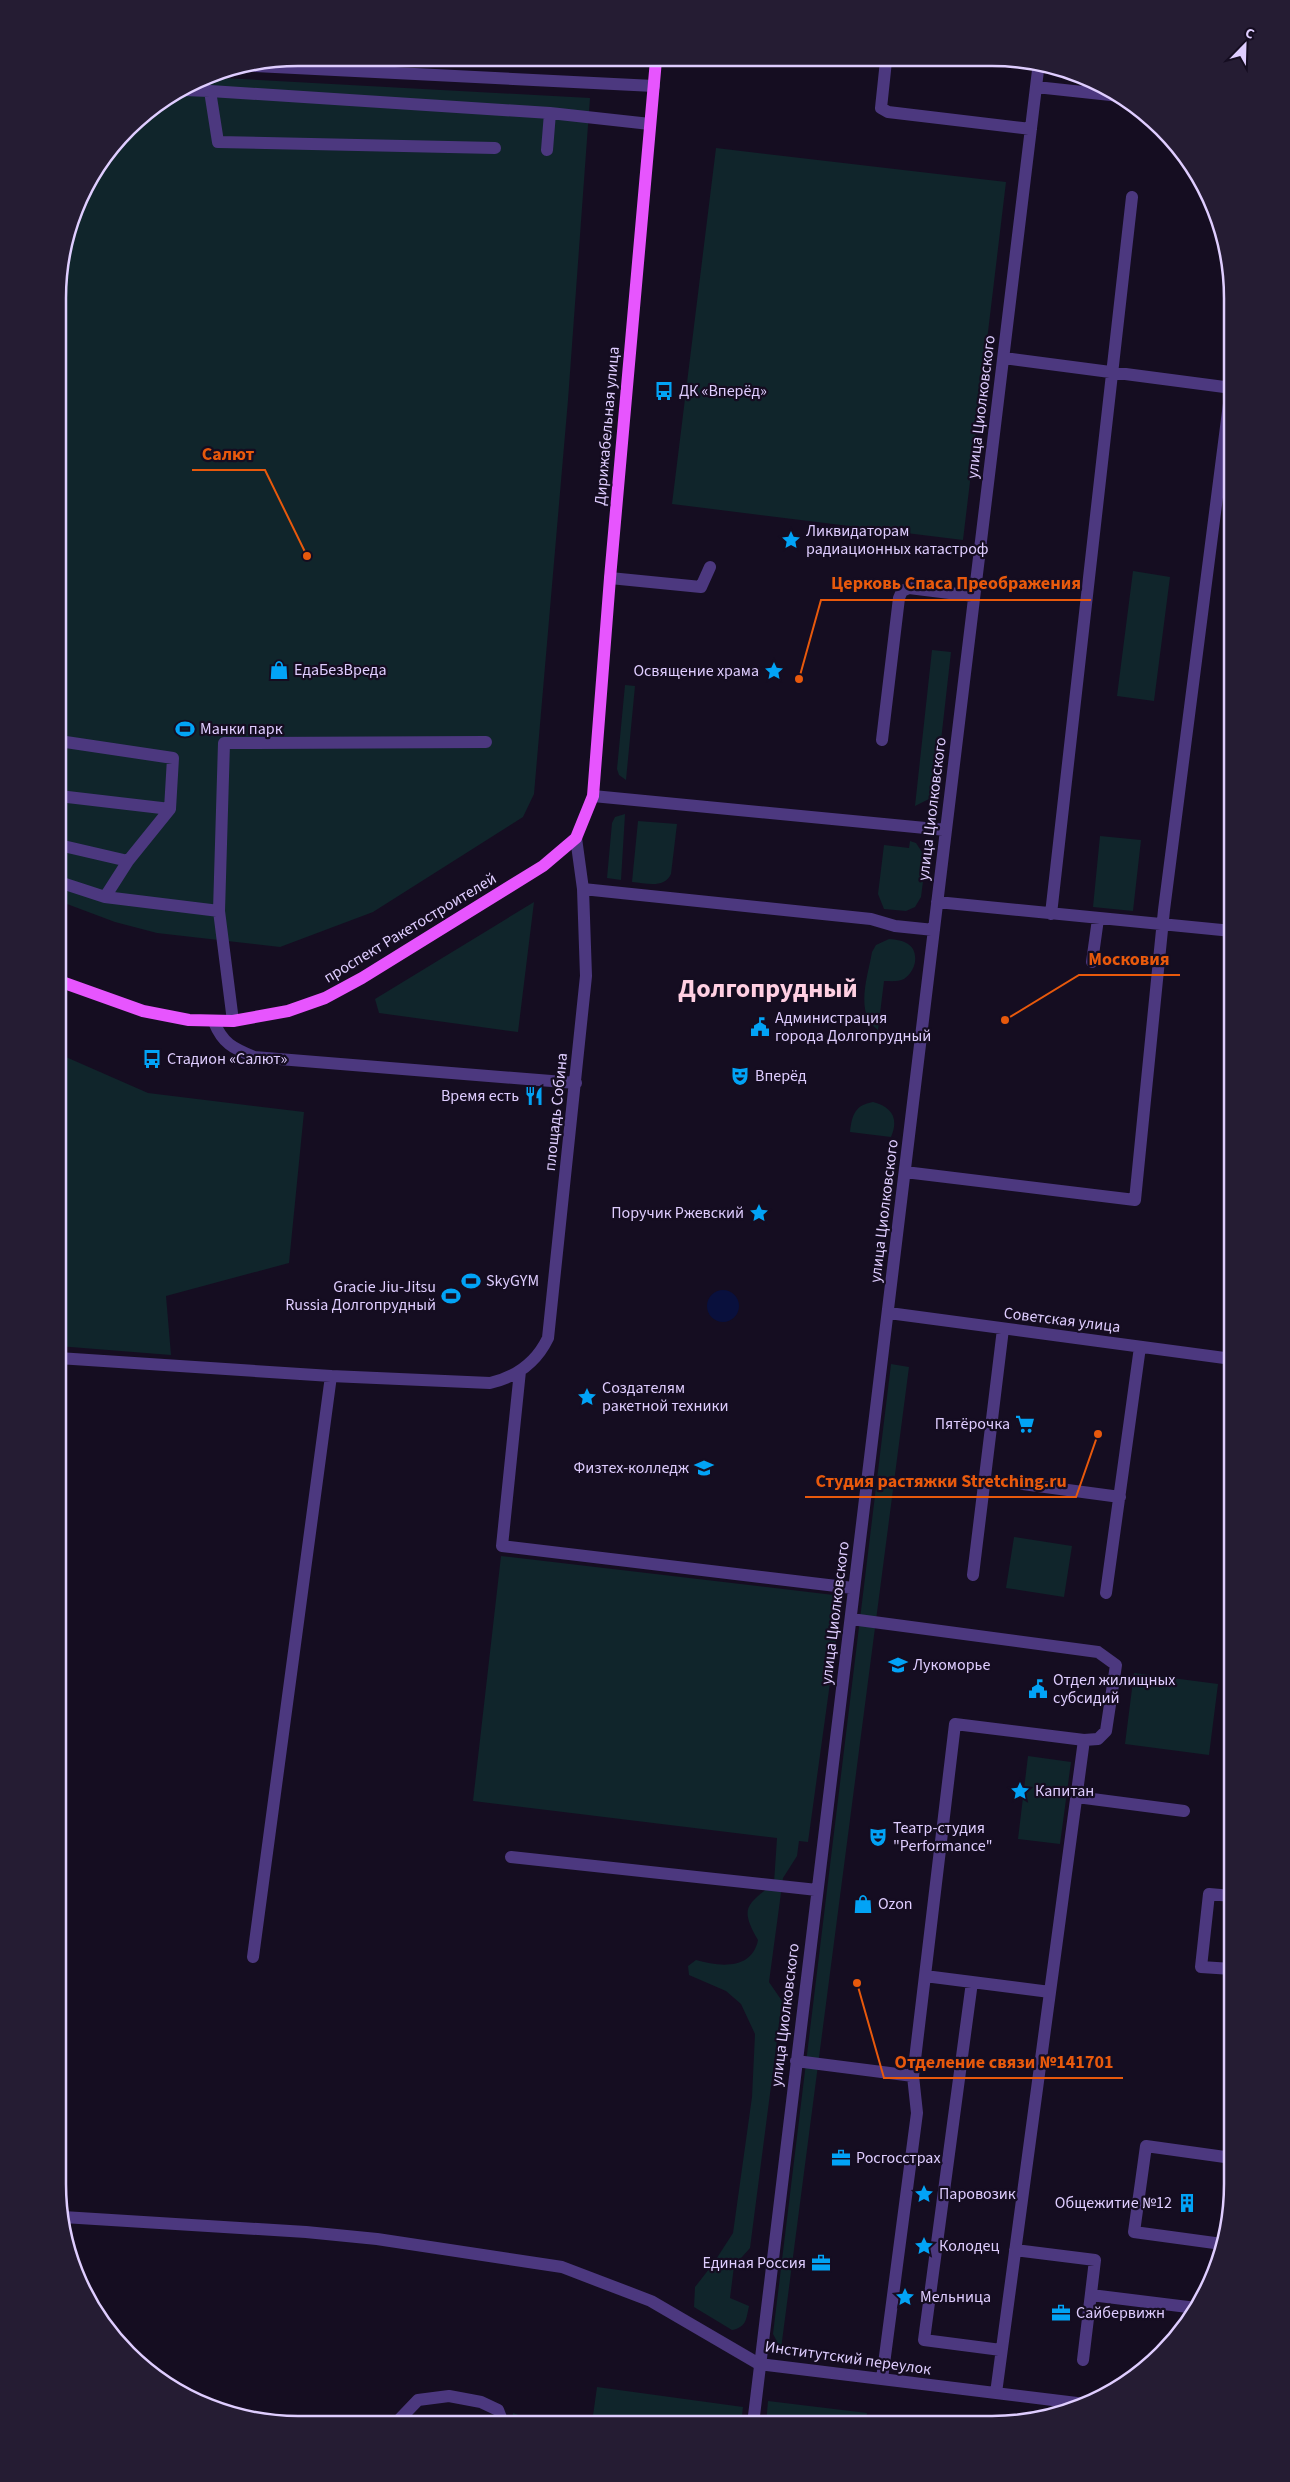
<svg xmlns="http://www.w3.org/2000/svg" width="1290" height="2482" font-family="'Source Sans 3',sans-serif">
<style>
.green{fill:#10252b}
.water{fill:#09103d}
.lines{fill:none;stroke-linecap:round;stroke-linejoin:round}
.minor{stroke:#4c387f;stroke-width:12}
.major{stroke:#e755fe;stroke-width:12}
.labels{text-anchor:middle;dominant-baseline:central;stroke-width:4.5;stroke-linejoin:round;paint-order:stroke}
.poi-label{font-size:16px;fill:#dfcdff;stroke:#150d21;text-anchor:start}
.street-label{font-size:16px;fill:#dfcdff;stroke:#150d21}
.town-label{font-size:26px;font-weight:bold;fill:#ffcfe2;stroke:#150d21}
.rim{fill:none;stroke:#dfcdff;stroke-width:2.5}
.leader{fill:none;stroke:#e8590c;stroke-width:2}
.callout-dot{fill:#e8590c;stroke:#150d21;stroke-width:2}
.callout-label{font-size:18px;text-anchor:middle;font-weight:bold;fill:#e8590c;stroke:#150d21;stroke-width:4.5;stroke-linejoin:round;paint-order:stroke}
</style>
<rect width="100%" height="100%" fill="#150d21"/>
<path class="green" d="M205,77L590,98L568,400L534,794L523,817L373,912L280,947L157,933L115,922L59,901L60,267L82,191L139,117Z
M716,148L1006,182L963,540L672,504Z
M1133,571L1170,577L1154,701L1117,696Z
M932,650L951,652L936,785L929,799L915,806Z
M625,685L635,686L626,780L619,775L617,769Z
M625,814L621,880L607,878L612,823L615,817Z
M638,821L677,824L671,874C664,889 646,883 632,882Z
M1100,836L1141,840L1133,911L1093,907Z
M910,841L916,843L926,858L921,897L915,907L906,911L884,909L878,894L884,845L909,848Z
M534,902L518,1032L379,1013L375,999Z
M889,939C905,940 917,945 915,962C914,968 910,975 904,979C898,982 891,981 884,981L878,1030C854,1014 868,976 872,952L876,945Z
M59,1054L148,1093L304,1112L289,1263L166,1296L171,1355L58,1346Z
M873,1102C892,1107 899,1118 891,1137L850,1132C852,1115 855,1105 873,1102Z
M891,1364L909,1367L781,2349L773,2334Z
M1014,1537L1072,1546L1064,1597L1006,1588Z
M501,1556L842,1596L808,1842L799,1841L797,1856L783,1878L769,1982L782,2001L750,2248L734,2266L730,2298L749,2306C746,2319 747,2327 732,2330L694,2307L695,2287L713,2264L733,2233L752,2097L755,2034L741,2004L726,1991L689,1975L688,1966L696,1960C720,1967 752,1970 758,1940C739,1907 747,1905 774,1883L777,1838L473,1801Z
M1134,1673L1218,1684L1209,1755L1125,1744Z
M1028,1756L1071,1762L1060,1844L1018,1839Z
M597,2387L743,2407L741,2424L592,2423Z
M768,2401L867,2413L865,2424H766Z
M513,2413L541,2423H512Z"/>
<path class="water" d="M707 1306a16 16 0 1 1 32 0a16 16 0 1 1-32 0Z"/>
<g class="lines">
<path class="minor" d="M886,61L881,108L888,112L1031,129
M255,66L654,86
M1036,87L1120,96
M184,90L210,91L218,142L495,148
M210,91L550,113L547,150
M550,113L650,124
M1004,358L1232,388
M610,578L701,587L710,567
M882,740L899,598L902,591L909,588L974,596
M59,796L170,809
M593,796L946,830
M59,845L128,861
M59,882L105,897L128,861L170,809L173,758L59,741
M583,889L871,919L895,926L934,930
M105,897L219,911
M937,902L1232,931
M1051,914L1132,197
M1092,962L1098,919
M233,1021L219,911L224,743L486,742
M214,1022C223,1044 233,1048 254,1057L576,1083
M905,1172L1135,1200L1164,910L1231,388
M889,1313L1232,1359
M58,1358L331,1376L490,1383C516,1377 536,1363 548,1338L586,976L583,889L576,838
M520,1371L502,1546L853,1588
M1023,1484L1120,1497
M973,1575L1003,1329
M1106,1593L1140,1347
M851,1619L1098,1652L1116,1665L1106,1731L1098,1739L1084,1740L996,2393
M1077,1797L1184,1811
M511,1857L817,1890
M253,1957L331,1376
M1232,1969L1201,1967L1209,1894L1232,1896
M925,1976L1050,1992
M972,1982L924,2340L1001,2350
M796,2061L913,2076
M63,2217L306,2232L377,2239L562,2267L651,2301L759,2364L1085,2404
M1222,2244L1134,2232L1146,2146L1232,2158
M1015,2250L1095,2260L1083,2360
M1091,2295L1196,2308
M882,2379L917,2113L913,2076L955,1724L1084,1740
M396,2423L418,2400L449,2396L481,2402L498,2410L503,2423
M753,2424L1039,62"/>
<path class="major" d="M59,981L143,1011L189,1020L233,1021L288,1011L325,998L362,978L543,866L576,838L593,796L610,578L656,60"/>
</g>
<defs>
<g id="bus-bare" transform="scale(1.5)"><path d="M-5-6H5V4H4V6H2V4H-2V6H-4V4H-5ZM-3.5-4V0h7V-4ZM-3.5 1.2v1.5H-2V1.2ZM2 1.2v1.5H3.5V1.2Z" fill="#02a3f6" stroke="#150d21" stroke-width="2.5" paint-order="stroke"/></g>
<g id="sight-bare" transform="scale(1.5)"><path d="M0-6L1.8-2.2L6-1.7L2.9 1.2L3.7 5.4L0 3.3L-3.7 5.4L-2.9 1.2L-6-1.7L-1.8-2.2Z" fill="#02a3f6" stroke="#150d21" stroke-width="2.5" paint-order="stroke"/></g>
<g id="shop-bare" transform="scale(1.5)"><path d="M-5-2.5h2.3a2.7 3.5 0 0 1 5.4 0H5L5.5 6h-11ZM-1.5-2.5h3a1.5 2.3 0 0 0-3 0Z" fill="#02a3f6" stroke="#150d21" stroke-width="2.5" paint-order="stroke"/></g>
<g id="stadium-bare" transform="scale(1.5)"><path d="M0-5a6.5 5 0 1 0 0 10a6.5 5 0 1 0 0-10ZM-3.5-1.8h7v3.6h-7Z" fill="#02a3f6" stroke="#150d21" stroke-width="2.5" paint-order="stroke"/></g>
<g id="civic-bare" transform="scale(1.5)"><path d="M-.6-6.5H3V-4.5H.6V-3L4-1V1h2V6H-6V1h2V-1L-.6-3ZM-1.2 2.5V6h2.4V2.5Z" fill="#02a3f6" stroke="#150d21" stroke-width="2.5" paint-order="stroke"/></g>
<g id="theatre-bare" transform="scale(1.5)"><path d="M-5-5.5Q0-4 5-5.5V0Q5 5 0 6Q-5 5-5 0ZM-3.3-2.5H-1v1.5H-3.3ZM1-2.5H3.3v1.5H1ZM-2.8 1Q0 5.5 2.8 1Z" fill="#02a3f6" stroke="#150d21" stroke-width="2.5" paint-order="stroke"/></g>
<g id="restaurant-bare" transform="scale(1.5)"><path d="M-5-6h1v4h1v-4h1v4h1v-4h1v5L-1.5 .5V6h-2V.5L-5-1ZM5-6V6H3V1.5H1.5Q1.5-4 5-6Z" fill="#02a3f6" stroke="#150d21" stroke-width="2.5" paint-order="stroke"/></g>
<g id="supermarket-bare" transform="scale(1.5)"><path d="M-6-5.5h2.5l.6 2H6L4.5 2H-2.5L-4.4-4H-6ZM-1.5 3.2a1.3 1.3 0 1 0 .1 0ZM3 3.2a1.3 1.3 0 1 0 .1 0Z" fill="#02a3f6" stroke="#150d21" stroke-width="2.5" paint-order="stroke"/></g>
<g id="university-bare" transform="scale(1.5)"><path d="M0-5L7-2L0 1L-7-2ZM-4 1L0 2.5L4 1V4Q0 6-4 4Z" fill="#02a3f6" stroke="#150d21" stroke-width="2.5" paint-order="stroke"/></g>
<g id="school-bare" transform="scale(1.5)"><path d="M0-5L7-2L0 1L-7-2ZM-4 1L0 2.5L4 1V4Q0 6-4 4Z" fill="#02a3f6" stroke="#150d21" stroke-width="2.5" paint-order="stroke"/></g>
<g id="office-bare" transform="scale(1.5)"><path d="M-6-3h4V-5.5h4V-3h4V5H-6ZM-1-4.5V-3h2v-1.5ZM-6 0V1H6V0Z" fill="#02a3f6" stroke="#150d21" stroke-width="2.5" paint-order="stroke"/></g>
<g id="building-bare" transform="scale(1.5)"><path d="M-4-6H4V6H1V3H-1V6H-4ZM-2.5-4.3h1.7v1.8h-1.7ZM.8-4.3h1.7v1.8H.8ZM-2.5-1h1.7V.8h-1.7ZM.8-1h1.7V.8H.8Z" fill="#02a3f6" stroke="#150d21" stroke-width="2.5" paint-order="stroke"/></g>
</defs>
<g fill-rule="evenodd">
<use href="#bus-bare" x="664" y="391"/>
<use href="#sight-bare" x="791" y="540"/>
<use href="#shop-bare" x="279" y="670"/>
<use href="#sight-bare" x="774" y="671"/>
<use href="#stadium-bare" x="185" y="729"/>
<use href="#civic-bare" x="760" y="1027"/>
<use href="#bus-bare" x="152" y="1059"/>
<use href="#theatre-bare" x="740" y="1076"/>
<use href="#restaurant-bare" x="534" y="1096"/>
<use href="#sight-bare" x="759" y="1213"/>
<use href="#stadium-bare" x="471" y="1281"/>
<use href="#stadium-bare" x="451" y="1296"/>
<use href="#sight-bare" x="587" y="1397"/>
<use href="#supermarket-bare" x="1025" y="1424"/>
<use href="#university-bare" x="704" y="1468"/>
<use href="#school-bare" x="898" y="1665"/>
<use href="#civic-bare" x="1038" y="1689"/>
<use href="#sight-bare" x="1020" y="1791"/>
<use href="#theatre-bare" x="878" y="1837"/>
<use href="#shop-bare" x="863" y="1904"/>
<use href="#office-bare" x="841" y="2158"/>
<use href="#sight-bare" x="924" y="2194"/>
<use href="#building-bare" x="1187" y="2203"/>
<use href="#sight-bare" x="924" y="2246"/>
<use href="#office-bare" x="821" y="2263"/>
<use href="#sight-bare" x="905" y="2297"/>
<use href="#office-bare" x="1061" y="2313"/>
</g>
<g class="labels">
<g class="poi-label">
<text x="679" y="391">ДК «Вперёд»</text>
<text x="806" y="531">Ликвидаторам<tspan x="806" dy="18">радиационных катастроф</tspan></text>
<text x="294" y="670">ЕдаБезВреда</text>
<text x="759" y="671" text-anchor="end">Освящение храма</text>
<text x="200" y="729">Манки парк</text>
<text x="775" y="1018">Администрация<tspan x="775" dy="18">города Долгопрудный</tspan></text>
<text x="167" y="1059">Стадион «Салют»</text>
<text x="755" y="1076">Вперёд</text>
<text x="519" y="1096" text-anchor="end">Время есть</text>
<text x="744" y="1213" text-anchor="end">Поручик Ржевский</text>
<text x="486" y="1281">SkyGYM</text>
<text x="436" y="1287" text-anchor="end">Gracie Jiu-Jitsu<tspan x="436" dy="18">Russia Долгопрудный</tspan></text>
<text x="602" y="1388">Создателям<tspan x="602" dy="18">ракетной техники</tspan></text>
<text x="1010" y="1424" text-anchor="end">Пятёрочка</text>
<text x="689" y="1468" text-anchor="end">Физтех-колледж</text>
<text x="913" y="1665">Лукоморье</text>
<text x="1053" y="1680">Отдел жилищных<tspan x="1053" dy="18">субсидий</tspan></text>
<text x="1035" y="1791">Капитан</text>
<text x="893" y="1828">Театр-студия<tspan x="893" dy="18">"Performance"</tspan></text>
<text x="878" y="1904">Ozon</text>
<text x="856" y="2158">Росгосстрах</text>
<text x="939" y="2194">Паровозик</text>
<text x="1172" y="2203" text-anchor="end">Общежитие №12</text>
<text x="939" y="2246">Колодец</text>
<text x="806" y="2263" text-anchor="end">Единая Россия</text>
<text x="920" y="2297">Мельница</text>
<text x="1076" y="2313">Сайбервижн</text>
</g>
<g class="street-label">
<text transform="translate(981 407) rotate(-83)">улица Циолковского</text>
<text transform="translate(607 426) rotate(-85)">Дирижабельная улица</text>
<text transform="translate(932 809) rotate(-83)">улица Циолковского</text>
<text transform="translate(410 928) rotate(-31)">проспект Ракетостроителей</text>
<text transform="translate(556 1112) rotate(-84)">площадь Собина</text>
<text transform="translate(884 1211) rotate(-83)">улица Циолковского</text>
<text transform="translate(1062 1320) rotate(7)">Советская улица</text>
<text transform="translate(835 1613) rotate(-83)">улица Циолковского</text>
<text transform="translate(785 2015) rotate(-83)">улица Циолковского</text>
<text transform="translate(848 2358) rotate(8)">Институтский переулок</text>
</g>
<g class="town-label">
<text x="768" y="988">Долгопрудный</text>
</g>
</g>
<path d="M0 0H1290V2482H0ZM298 66H992A232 232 0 0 1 1224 298V2184A232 232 0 0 1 992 2416H298A232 232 0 0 1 66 2184V298A232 232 0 0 1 298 66Z" fill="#251c33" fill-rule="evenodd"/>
<path class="rim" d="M298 66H992A232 232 0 0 1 1224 298V2184A232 232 0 0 1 992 2416H298A232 232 0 0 1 66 2184V298A232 232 0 0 1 298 66Z"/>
<path class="leader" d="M307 556L265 470H192M799 679L821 600H1091M1005 1020L1079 975H1180M1098 1434L1076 1497H805M857 1983L884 2078H1123"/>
<g class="callout-dot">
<circle cx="307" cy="556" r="5"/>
<circle cx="799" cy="679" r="5"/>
<circle cx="1005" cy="1020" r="5"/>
<circle cx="1098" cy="1434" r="5"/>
<circle cx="857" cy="1983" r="5"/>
</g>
<g class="callout-label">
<text x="228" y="460">Салют</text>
<text x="956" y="589">Церковь Спаса Преображения</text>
<text x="1129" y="965">Московия</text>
<text x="941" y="1487">Студия растяжки Stretching.ru</text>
<text x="1004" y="2068">Отделение связи №141701</text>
</g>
<g transform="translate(1245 45) rotate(23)" stroke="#150d21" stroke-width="4" paint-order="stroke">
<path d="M0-4L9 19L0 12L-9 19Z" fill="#dfcdff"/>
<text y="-8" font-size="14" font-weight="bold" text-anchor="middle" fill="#dfcdff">С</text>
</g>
</svg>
